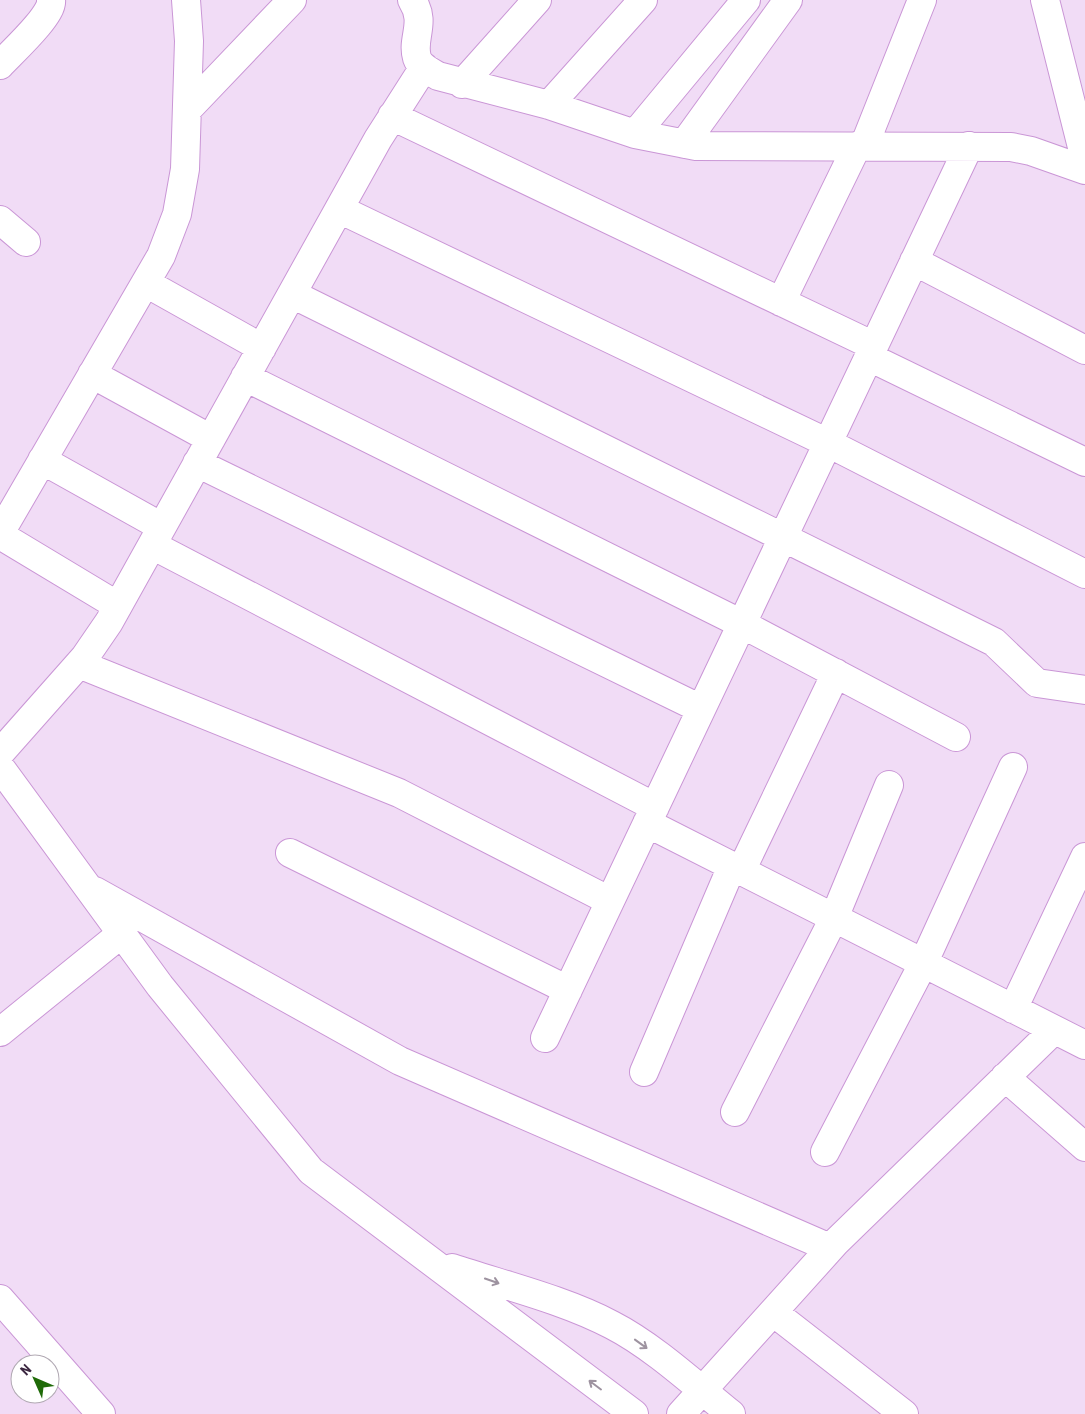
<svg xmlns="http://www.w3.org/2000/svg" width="1085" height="1414" font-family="'Roboto Condensed',sans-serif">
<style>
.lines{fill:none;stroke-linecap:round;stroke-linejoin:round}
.minor-casing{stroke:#ca96d6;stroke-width:30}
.minor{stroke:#fff;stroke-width:28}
.oneway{stroke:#9e93a0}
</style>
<rect width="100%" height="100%" fill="#f1dcf6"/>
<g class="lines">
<g class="minor-casing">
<path id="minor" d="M412,0C427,23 411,38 417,58C420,67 431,72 438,76L549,105L635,134L696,146L1011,147L1031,151L1085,170
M1045,0L1085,159
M0,65C11,53 54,14 51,0
M462,84L537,0
M549,105L643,0
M187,110L292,0
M392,116L874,346
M635,134L746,0
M684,144L788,0
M864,146L922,0
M339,209L828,443L1085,574
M0,220L26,242
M914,261L1085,350
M146,283L262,348
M292,294L994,642L1037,683L1085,690
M781,302L857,146
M869,357L1085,462
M92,374L211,439
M245,377L742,624L956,737
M42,460L162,527
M197,463L701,709
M0,533L161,256L177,214L185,169L189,41L186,0
M0,535L118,606
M152,545L655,807
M79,664L399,793L610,901
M0,753L85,657L109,622L378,139L424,67
M0,767L160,986L311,1171L634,1414
M647,823L1085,1045
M290,853L568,990
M741,871L836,673
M95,891L400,1061L830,1248
M1013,1009L1085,857
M0,1032L121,934
M545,1038L969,146
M644,1072L732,866
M1005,1077L1085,1147
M735,1112L834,918L889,785
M825,1152L923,964L1013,767
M452,1268C503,1285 565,1300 612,1325C653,1346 695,1385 731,1414
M0,1299L101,1414
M773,1312L904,1414
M681,1414L836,1242L1054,1030"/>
</g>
<use href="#minor" class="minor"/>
</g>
<defs><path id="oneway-shaft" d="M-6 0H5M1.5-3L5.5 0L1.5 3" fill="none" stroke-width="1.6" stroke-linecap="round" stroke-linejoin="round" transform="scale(1.25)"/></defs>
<g class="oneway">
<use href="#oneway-shaft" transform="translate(492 1281) rotate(19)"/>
<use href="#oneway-shaft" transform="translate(641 1344) rotate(36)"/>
<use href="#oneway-shaft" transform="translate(595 1385) rotate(-143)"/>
</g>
<g transform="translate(35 1379) rotate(315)"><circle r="24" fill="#ffffff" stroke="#b1a9b3"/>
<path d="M0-4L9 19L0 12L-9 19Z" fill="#1f6a08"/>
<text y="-8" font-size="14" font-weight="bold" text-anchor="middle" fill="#3c2741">N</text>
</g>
</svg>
